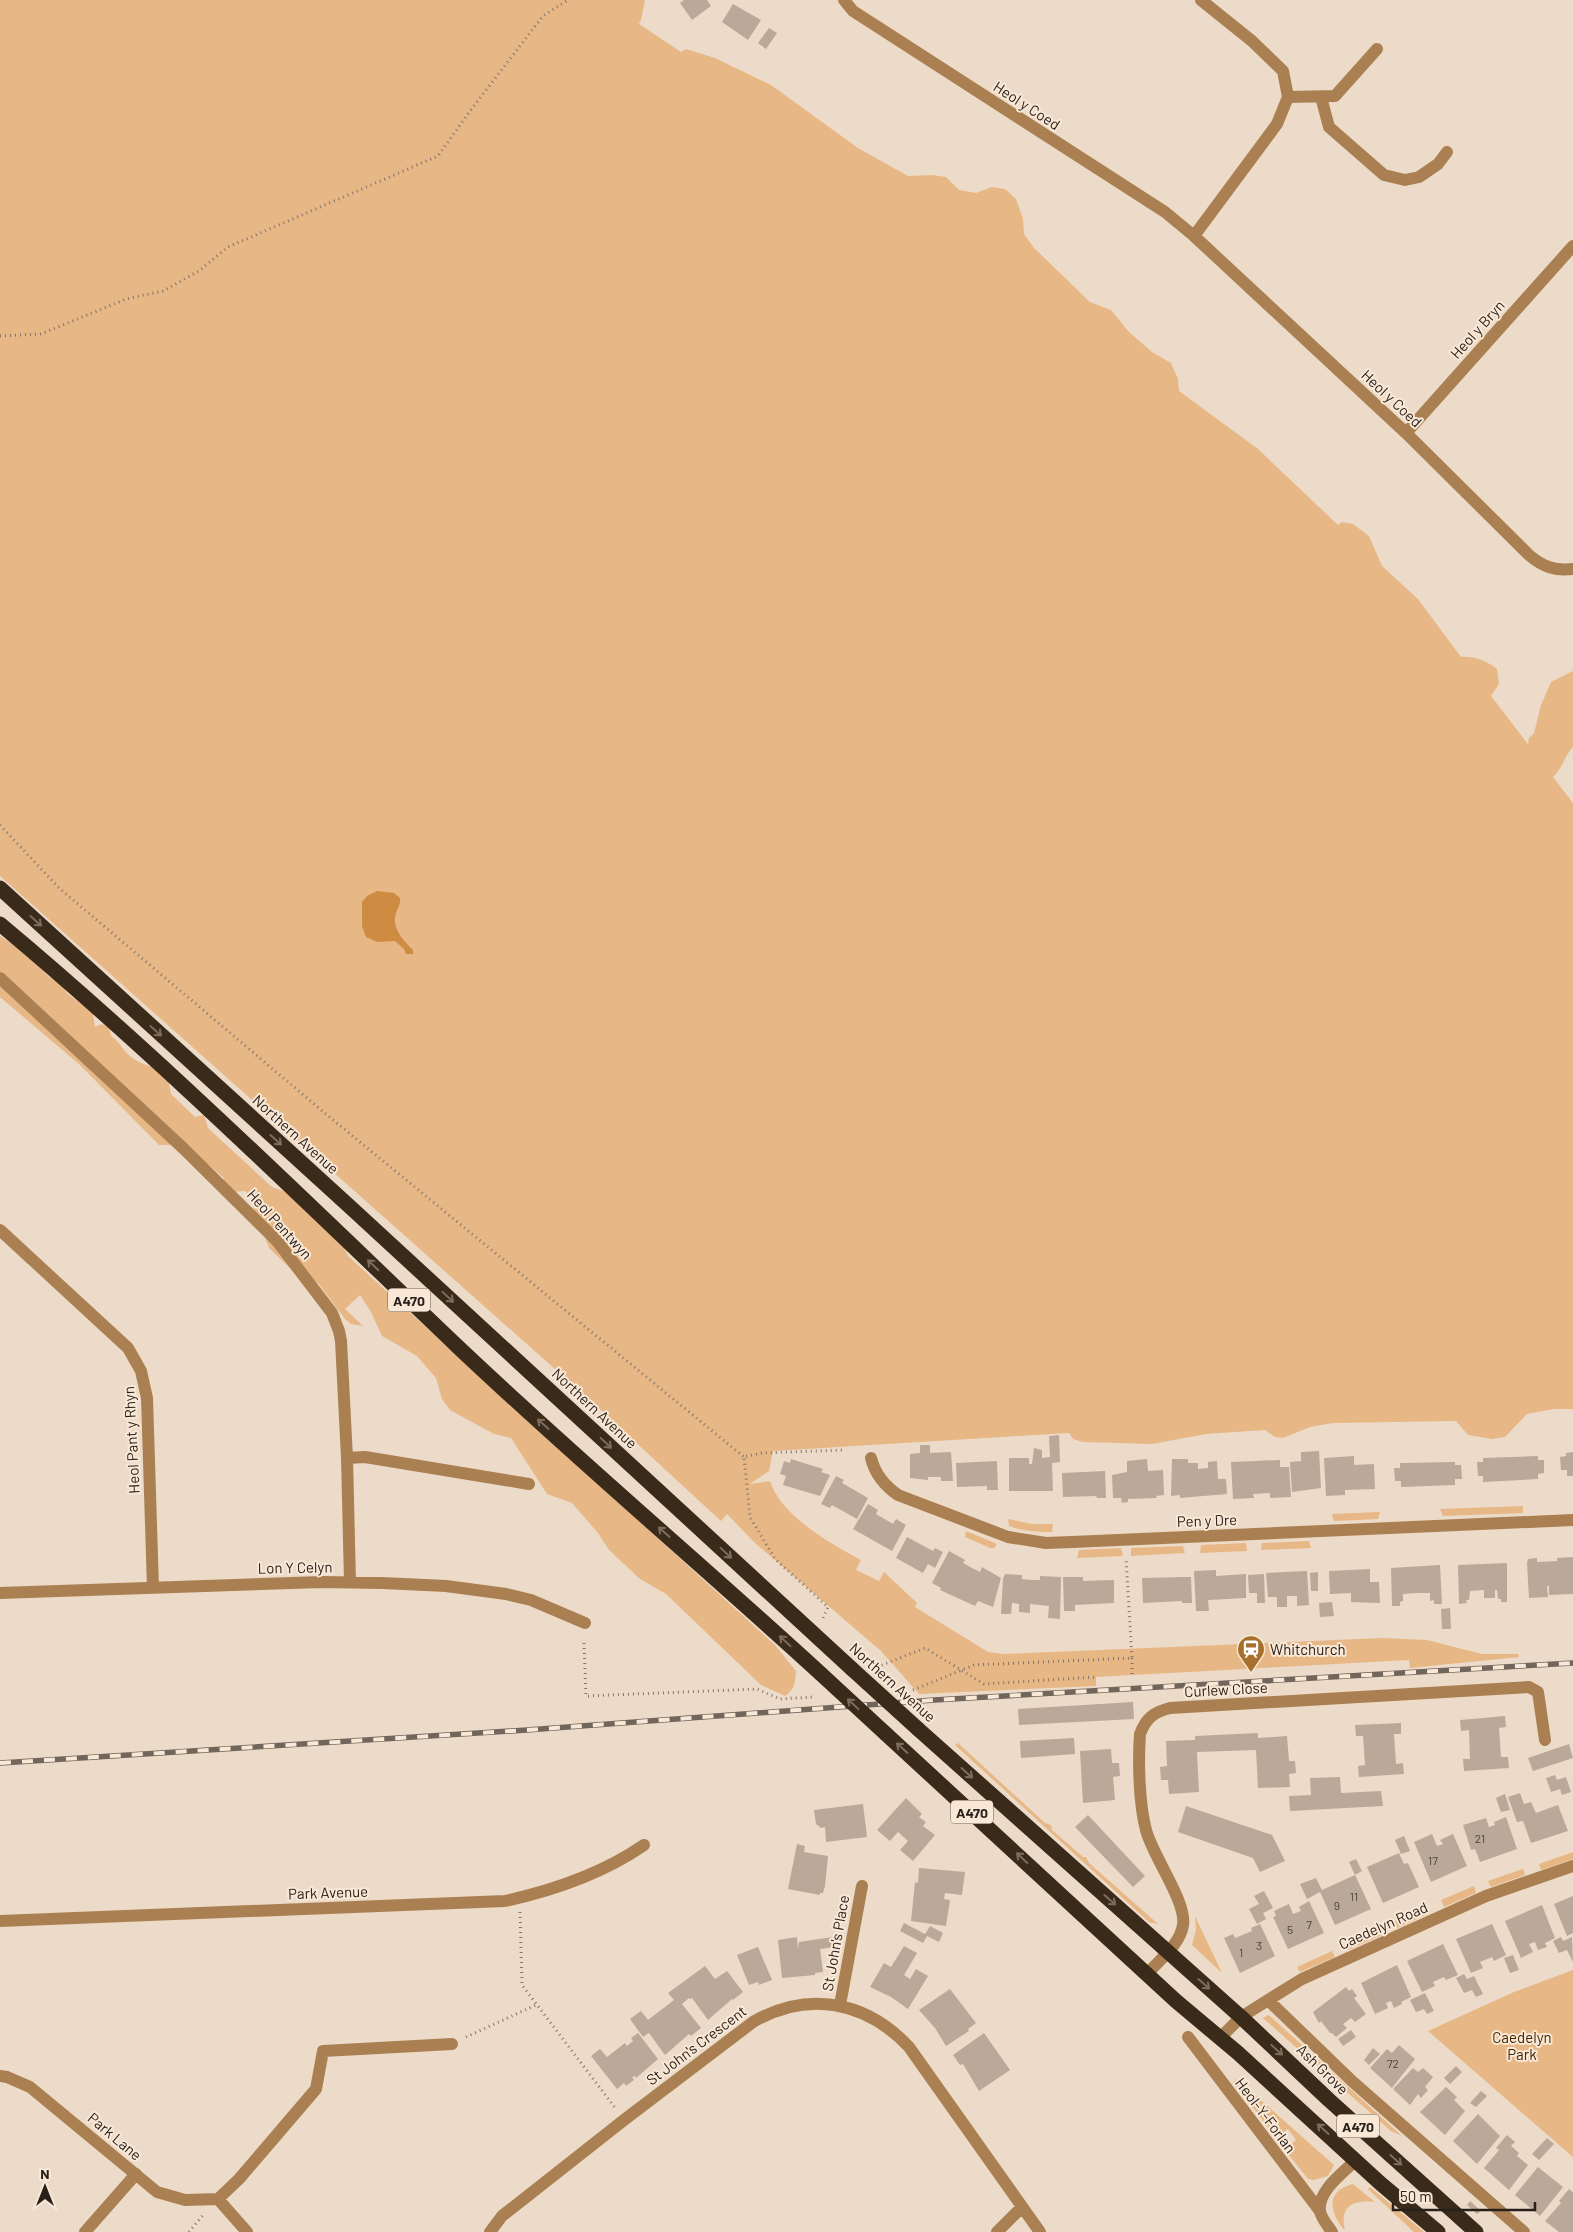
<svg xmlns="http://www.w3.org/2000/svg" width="1573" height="2232" font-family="Barlow,sans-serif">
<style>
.green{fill:#e7b786}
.water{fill:#ce8c42}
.building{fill:#baa998}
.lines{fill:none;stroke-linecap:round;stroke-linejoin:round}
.path{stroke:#82766b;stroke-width:3;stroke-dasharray:1 4;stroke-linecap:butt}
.minor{stroke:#aa8052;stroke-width:12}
.highway{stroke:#3a2a1a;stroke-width:15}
.rail-casing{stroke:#71665b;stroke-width:5.5}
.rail{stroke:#fae8d6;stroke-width:4;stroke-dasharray:11;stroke-linecap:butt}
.highway-bridge{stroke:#3a2a1a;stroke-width:15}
.oneway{stroke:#7d6c5c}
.labels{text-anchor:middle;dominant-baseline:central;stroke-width:4;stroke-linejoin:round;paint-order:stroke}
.number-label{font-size:12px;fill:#4c433a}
.shield{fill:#fae8d6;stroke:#675d53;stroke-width:1}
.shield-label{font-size:14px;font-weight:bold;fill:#28211b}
.street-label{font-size:15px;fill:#28211b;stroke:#fae8d6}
.poi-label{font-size:15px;fill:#28211b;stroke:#fae8d6;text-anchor:start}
.park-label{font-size:15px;fill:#412605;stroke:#fae8d6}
</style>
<rect width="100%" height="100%" fill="#eddbc9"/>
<path class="green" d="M0,0H645L641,20L639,24L681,52L686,49L715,58L771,85L858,148L908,176L932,175L946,177L959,190L976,193L992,187L1005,189L1016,199L1023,219L1024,234L1034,248L1090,302L1111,310L1129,332L1152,352L1171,363L1178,379L1179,391L1258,449L1338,525L1342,522L1353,524L1369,536L1382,566L1418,599L1461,657C1474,656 1487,661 1497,669L1499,684L1491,696L1528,744L1529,738L1534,733L1541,705L1551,682L1573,671V747C1564,756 1563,768 1553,777L1573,803V1409H1554L1527,1414L1505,1437L1492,1439L1468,1435L1456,1421L1333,1423L1310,1427L1283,1438L1275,1437L1265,1430L1206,1434L1152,1444L1083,1442L1073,1439L1069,1433L773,1451L769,1471L750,1484L770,1481C781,1516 831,1544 861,1560L856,1570L879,1581L884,1572L917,1603L915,1607L988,1652L1004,1654L1383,1638L1427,1640L1482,1654H1518L1519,1657L1410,1668L1409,1660L1096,1677V1686L919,1694L881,1651L755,1543L727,1514L721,1521L592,1402L0,876Z
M0,936L26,953L49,977L60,983L67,993L93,1013L95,1027L102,1024L109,1028L111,1036C119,1041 122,1049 130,1056C149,1072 167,1061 171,1094L195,1117L204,1115L208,1128L272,1187L295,1195L343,1246L348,1256L775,1645L796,1671C795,1683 795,1689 785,1696L761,1685L666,1594L640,1579L609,1550L598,1533L572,1503L547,1494L511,1438L494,1434L450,1410L442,1399L436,1378L417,1356L382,1336L371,1312L360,1295L345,1309L363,1326L351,1324L345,1319L318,1283L296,1274L269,1248L254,1210L251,1197L245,1191L233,1192L222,1181L224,1178L209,1165H207L172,1145H159L79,1064L0,997Z
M1523,1506V1513L1443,1516L1440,1509Z
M1380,1512L1378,1519L1335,1521L1333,1519L1332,1514Z
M1008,1519L1032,1524H1053L1052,1532C1037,1532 1023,1531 1009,1526Z
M966,1531L997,1544L994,1548H990L965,1537Z
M1309,1541L1311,1548L1261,1550L1262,1543Z
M1246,1543L1247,1551L1200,1553L1201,1545Z
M1183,1546L1185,1553L1131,1556V1548Z
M1121,1548L1123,1556L1077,1558L1079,1550Z
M958,1743L1045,1823L1051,1825L1052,1830L1083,1857H1086L1089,1863L1158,1924L1149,1922L955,1745Z
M1573,1852V1859L1541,1870L1539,1864Z
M1523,1869L1525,1875L1491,1887L1488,1881Z
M1474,1886L1476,1893L1444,1907L1441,1900Z
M1427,1907L1430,1913L1397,1928L1394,1922Z
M1195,1916L1222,1973L1192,1945L1196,1930Z
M1379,1929L1382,1935L1348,1950L1345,1944Z
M1332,1951L1335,1957L1300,1972L1297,1967Z
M1573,1970V2157L1428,2031L1514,1992Z
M1268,2015L1270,2016L1402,2136L1391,2131L1263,2018Z
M1237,2079L1334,2165L1328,2176L1314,2180L1308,2179L1284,2149L1296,2140L1288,2129L1276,2137L1233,2082Z
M1353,2184L1375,2202C1354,2200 1339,2205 1345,2231C1330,2213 1324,2191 1353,2184Z
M1370,2187L1424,2232H1414L1368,2189Z"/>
<path class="water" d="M377,891L394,893L400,898C401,904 398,907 396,913C391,928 404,941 413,950V954H406L404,949L395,941L377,942L366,937L362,926V902L367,896Z"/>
<path class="building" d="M684,0H707L711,6L692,20L680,3Z
M733,4L761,20L748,40L722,22Z
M769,28L777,33L766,49L758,43Z
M1059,1435L1060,1462L1052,1463L1053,1491H1009V1458H1029V1464H1032L1034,1448L1042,1450V1458L1050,1457L1049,1436Z
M920,1445H930V1453L951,1452L953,1481H941V1477H928V1480L910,1478V1454L920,1453Z
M1319,1451L1321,1488L1292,1492L1290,1462L1301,1461V1452Z
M1573,1452V1476H1567V1470H1561L1560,1457L1566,1456V1453Z
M1354,1456V1465L1374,1464L1375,1489L1345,1490V1495L1326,1496L1324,1458Z
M1538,1456V1460H1544V1473L1538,1474V1479L1483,1482V1476H1478L1477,1462H1483V1458Z
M791,1459L823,1469L821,1472L830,1475L820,1496L783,1485L786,1476L780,1474L784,1461L790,1463Z
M1147,1459L1148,1471L1163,1470L1164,1495L1156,1496L1157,1498L1128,1499V1502L1122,1503L1121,1498H1113L1112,1475L1127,1472V1461Z
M1172,1459H1188V1463H1198V1469L1208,1468V1462L1217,1461L1218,1479H1226L1227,1494L1180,1498V1495L1171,1496Z
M1280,1460V1467H1289L1291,1497L1270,1498V1493L1253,1494L1254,1498L1233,1499L1231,1462Z
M997,1461L998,1490H987V1486L957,1487L956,1463Z
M1455,1462V1465H1461L1462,1479H1455V1485L1401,1487V1481H1395L1394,1468H1400V1463Z
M1105,1471L1106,1498H1097L1096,1496L1063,1497L1062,1473Z
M836,1476L844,1480L842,1483L868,1498L857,1519L832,1505L830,1508L821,1504Z
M868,1504L878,1510L876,1514L893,1524L896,1519L906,1525L892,1551L853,1529Z
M907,1537L933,1551L935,1548L943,1552L935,1568L928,1564L923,1573L896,1558Z
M949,1551L965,1560L963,1563L972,1568L980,1572L982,1567L1001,1578L993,1607L978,1601L975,1606L940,1590L941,1588L932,1583Z
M1573,1557V1594L1549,1595V1586H1547L1548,1597L1529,1598L1527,1563L1528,1559L1537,1558V1562L1557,1561V1558Z
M1507,1563V1602H1501V1599H1498L1497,1590H1495V1598H1484V1590L1470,1591L1469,1600H1466L1467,1603L1459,1604L1458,1565Z
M1440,1565L1442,1604H1434V1600L1430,1601V1593H1416L1403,1594V1601L1400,1602V1606H1392L1391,1568Z
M1370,1569V1582H1379L1380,1603L1351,1602V1593L1330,1594L1329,1571Z
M1216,1570V1576L1246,1574V1598L1208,1600L1209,1611H1196L1194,1571Z
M1307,1571L1309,1605L1297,1606V1596H1287V1607H1277V1597H1268L1266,1573Z
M1318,1572V1591H1311L1310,1573Z
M1005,1574L1022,1575V1579L1031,1580H1040V1576L1061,1577L1060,1619L1048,1618L1049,1606L1030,1604V1613L1019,1612V1604L1012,1603L1011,1614H1001L1003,1579Z
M1264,1574L1265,1603H1257V1593H1249L1248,1575Z
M1063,1577H1083V1581L1114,1580V1603L1075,1605V1611H1064Z
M1183,1577H1191L1192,1603H1182V1601L1143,1603L1142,1578Z
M1332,1602L1334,1616L1320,1617L1319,1603Z
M1450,1608L1451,1629H1442L1441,1609Z
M1133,1702L1134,1719L1019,1725L1018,1709Z
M1505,1716L1506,1727L1499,1728L1501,1757H1508L1509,1768L1464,1771L1463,1759H1470L1469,1730L1461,1731L1460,1720Z
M1401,1723V1734H1394L1396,1764L1403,1763L1404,1774L1359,1777L1358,1766L1365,1765L1363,1736H1356L1355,1725Z
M1258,1733V1738L1287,1736L1289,1761H1295L1296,1773L1289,1774L1290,1787L1258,1788L1256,1750L1197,1752L1199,1792L1169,1794L1168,1780H1161L1160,1767L1167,1766L1166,1741L1195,1740V1736Z
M1074,1738L1075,1754L1021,1758L1020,1741Z
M1569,1744L1573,1758L1533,1771L1528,1758Z
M1111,1749L1112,1763H1119L1120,1776L1113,1777L1115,1800L1083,1803L1080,1751Z
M1555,1775L1557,1780L1566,1777L1571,1792L1562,1795L1560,1789L1551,1792L1546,1778Z
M1340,1777L1341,1793L1381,1791L1383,1806L1290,1811L1289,1796L1311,1795L1310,1778Z
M1520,1793L1524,1804L1531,1802L1536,1813L1558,1805L1568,1831L1531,1843L1523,1821L1517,1822L1508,1797Z
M1505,1794L1510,1810L1501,1812L1496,1798Z
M906,1798L922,1814L919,1817L926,1822L923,1826L935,1835L913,1861L900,1850L908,1841L898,1832L890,1841L877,1830Z
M863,1804L867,1837L826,1842L825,1827L821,1828L816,1824L814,1810Z
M1186,1806L1272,1835L1285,1861L1260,1872L1253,1858L1178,1832Z
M1088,1815L1145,1876L1133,1887L1075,1827Z
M1506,1817L1517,1849L1480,1862L1475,1849L1471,1850L1463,1825L1486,1818L1489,1827L1495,1825L1494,1822Z
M1432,1834L1437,1846L1443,1844L1440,1840L1453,1834L1467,1866L1431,1882L1414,1842Z
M1404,1836L1410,1851L1401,1854L1395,1840Z
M797,1844L805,1846L804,1852L828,1856L825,1886L823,1893H820V1895L788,1889Z
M1399,1853L1404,1864L1408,1863L1419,1887L1383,1903L1367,1867Z
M1356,1859L1362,1871L1355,1875L1371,1909L1335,1925L1320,1892L1307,1899L1300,1884L1316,1878L1322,1890L1355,1875L1349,1862Z
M919,1868L965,1872L962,1895L945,1893L944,1899L950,1900L946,1926L911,1921L915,1882L918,1883Z
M1264,1891L1273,1908L1263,1913L1266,1919L1257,1924L1249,1909L1259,1904L1254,1896Z
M1573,1896V1933L1567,1936L1554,1904Z
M1309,1901L1324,1933L1288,1949L1273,1917L1276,1916L1274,1911L1289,1904L1293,1914L1301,1911L1299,1907Z
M1542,1905L1555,1938L1545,1943L1547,1947L1538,1950L1535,1942L1529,1944L1533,1952L1521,1958L1505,1921Z
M904,1923L925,1934L930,1926L943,1933L939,1942L927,1936L923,1943L900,1931Z
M1260,1924L1275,1956L1240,1973L1224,1938L1233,1934L1235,1938L1252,1931L1251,1928Z
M1492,1924L1506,1955L1494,1961L1492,1957L1480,1962L1483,1968L1471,1973L1456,1939Z
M797,1937L798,1949L799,1942L833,1937L834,1947L820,1949L823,1972L815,1973V1975L782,1978L778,1940Z
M1561,1937L1563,1941L1572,1937L1573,1962L1567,1950L1559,1953L1553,1941Z
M1443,1944L1458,1975L1446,1980L1444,1977L1433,1982L1435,1986L1422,1992L1407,1961Z
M904,1946L917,1953L904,1975L910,1979L916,1969L928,1976L908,2009L891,1997L870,1987L884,1963L891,1967Z
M758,1947L772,1980L759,1985L758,1982L749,1985L737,1955Z
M1513,1955L1519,1970L1510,1973L1504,1958Z
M1397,1965L1411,1997L1401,2002L1402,2004L1394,2008L1391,2001L1386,2003L1388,2008L1375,2014L1361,1983Z
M705,1966L715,1979L727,1971L743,1992L733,2000L732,1999L708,2020L692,1998L690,1999L689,1998L682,2004L701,2028L691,2036L689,2034L665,2055L649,2033L643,2037L630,2019L641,2011L648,2020L674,2000L668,1993Z
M1464,1974L1467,1979L1474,1976L1483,1994L1476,1997L1472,1990L1464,1993L1456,1978Z
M1346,1987L1349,1991L1352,1989L1357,1996L1354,1998L1366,2014L1355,2022L1351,2018L1343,2024L1347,2028L1336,2037L1332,2033H1330L1321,2021L1319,2023L1313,2012Z
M950,1989L976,2023L968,2029L969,2031L946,2046L935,2028L919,2010Z
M1425,1993L1434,2011L1427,2014L1424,2009L1416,2012L1410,2000Z
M1351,2030L1356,2037L1343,2046L1338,2039Z
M638,2033L658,2059L636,2078L635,2076L632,2077L634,2080L626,2086L624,2083L617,2089L591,2056L600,2049L607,2057L625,2043L627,2046L633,2041L631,2038Z
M984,2033L1010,2070L979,2091L963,2064L960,2065L953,2055Z
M1399,2045L1415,2059L1392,2088L1370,2068L1387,2049L1392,2053Z
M1373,2048L1380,2054L1369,2065L1364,2060Z
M1456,2066L1462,2072L1450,2084L1444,2078Z
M1413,2068L1418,2072L1423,2068L1433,2077L1425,2087L1428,2090L1421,2098L1418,2094L1410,2105L1393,2089Z
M1446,2087L1457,2097L1454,2100L1465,2111L1445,2135L1420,2112Z
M1481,2091L1487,2096L1476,2107L1470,2103Z
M1478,2114L1500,2136L1477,2164L1453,2141Z
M1507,2135L1515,2142L1511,2146L1519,2153L1517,2156L1528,2165L1509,2190L1484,2168L1499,2150L1496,2148Z
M1547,2138L1554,2144L1539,2160L1532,2154Z
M1538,2167L1563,2187L1540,2216L1515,2195Z
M1569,2189L1573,2192V2232H1559L1545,2221L1561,2203L1559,2201Z
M1470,2201L1481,2211L1477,2214L1467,2205Z"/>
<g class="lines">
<path class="path" d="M0,336L41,334L126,299L163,291L199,271L228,247L438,156L470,111L543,16L568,0
M0,825L59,888L327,1115L744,1457
M823,1618L828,1607L775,1559L750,1517L744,1457L762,1453L843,1450
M584,1643L586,1696L757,1689L780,1699L813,1697
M1132,1658V1675
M877,1667L925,1648L984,1684L1096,1677
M913,1690L974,1665L1132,1658L1126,1558
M520,1912L522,1985L616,2109
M466,2037L536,2005
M189,2232L204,2214"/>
<path class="minor" d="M844,0L853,11L1165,212L1194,236L1406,433L1529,555C1543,567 1555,571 1573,569
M1288,97L1335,96L1377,49
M1321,97L1329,127L1384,175L1405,180L1419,177L1438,164L1447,152
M1194,236L1277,124L1288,97L1283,71L1252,41L1201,0
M1406,433L1573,246
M0,978L184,1149L277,1241L332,1313L339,1331L341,1341L347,1458L350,1582
M0,1230L128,1348L141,1371L147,1398L153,1588
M347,1458L365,1457L529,1484
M871,1458C875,1474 885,1486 898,1495L1008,1537L1046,1543L1072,1542L1573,1520
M0,1593L322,1582L382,1583L446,1586L506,1594L531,1600L585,1623
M0,1921L505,1901C555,1890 602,1874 644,1845
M1147,1974C1159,1960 1180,1945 1183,1925C1187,1902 1152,1855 1146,1830C1139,1804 1138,1761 1140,1734C1146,1718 1154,1712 1170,1708L1529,1687L1538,1692L1545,1740
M1268,2000L1353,2082L1524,2232
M840,2005L862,1886
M1188,2037L1320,2211
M1220,2038L1241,2017L1302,1979L1486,1896L1573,1866
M0,2076L7,2077L30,2087L157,2192L185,2200L218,2199L239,2179L316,2089L323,2051L452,2044
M218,2199L247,2232
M85,2232L136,2174
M490,2232L502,2216L624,2120L753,2022C808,1990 866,2001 909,2047L1040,2232
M997,2232L1022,2207
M1332,2232C1328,2226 1321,2218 1320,2211C1317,2191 1344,2172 1356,2160"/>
<path class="highway" d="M0,888L348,1205L852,1669
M0,924C159,1057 306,1202 456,1345C574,1457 700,1563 821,1674
M918,1729L1241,2017L1329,2100L1476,2232
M886,1734L1176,2001L1238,2053L1380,2183L1438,2232"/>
<g class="rail-casing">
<path id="rail" d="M0,1763L527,1730L934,1700L1573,1663"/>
</g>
<use href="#rail" class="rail"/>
<path class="highway-bridge" d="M852,1669L918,1729
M821,1674L886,1734"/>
</g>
<defs><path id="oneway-shaft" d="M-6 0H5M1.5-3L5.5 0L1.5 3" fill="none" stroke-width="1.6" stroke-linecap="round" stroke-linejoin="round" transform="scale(1.25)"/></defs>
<g class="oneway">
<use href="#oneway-shaft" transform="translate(36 921) rotate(42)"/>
<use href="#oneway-shaft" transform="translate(156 1031) rotate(42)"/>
<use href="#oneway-shaft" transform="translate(276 1140) rotate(42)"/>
<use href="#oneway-shaft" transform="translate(373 1265) rotate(-136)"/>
<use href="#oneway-shaft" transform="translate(448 1297) rotate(43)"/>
<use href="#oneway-shaft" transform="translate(543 1424) rotate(-138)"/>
<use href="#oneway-shaft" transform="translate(606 1443) rotate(43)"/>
<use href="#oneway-shaft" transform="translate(664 1532) rotate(-138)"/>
<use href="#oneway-shaft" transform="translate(726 1553) rotate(43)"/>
<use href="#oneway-shaft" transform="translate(785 1641) rotate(-137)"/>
<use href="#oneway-shaft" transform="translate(853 1704) rotate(-137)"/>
<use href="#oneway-shaft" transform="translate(902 1748) rotate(-138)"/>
<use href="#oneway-shaft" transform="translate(967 1773) rotate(42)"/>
<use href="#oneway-shaft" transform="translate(1022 1858) rotate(-137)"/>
<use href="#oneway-shaft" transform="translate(1110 1900) rotate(41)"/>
<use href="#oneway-shaft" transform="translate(1204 1984) rotate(41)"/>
<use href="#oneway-shaft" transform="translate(1277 2050) rotate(42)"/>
<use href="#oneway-shaft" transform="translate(1323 2129) rotate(-138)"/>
<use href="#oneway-shaft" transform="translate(1396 2160) rotate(42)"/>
</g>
<defs>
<g id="station-pin" transform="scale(1.4375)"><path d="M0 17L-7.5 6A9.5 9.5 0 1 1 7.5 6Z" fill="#a8702d" stroke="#fae8d6"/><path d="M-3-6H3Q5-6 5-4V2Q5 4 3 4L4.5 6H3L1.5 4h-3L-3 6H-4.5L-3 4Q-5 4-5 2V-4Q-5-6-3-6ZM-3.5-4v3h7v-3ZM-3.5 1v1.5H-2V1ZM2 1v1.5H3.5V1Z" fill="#fff"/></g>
</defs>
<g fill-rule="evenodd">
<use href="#station-pin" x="1251" y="1649"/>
</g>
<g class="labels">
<g class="number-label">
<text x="1480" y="1838">21</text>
<text x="1433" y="1860">17</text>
<text x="1354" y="1896">11</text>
<text x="1337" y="1905">9</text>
<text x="1309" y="1924">7</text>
<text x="1290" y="1929">5</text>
<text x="1259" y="1945">3</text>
<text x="1241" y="1952">1</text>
<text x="1393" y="2063">72</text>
</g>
<g class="shield">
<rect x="388" y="1288.5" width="42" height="23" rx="4"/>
<rect x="951" y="1800.5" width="42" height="23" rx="4"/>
<rect x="1337" y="2114.5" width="42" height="23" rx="4"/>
</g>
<g class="shield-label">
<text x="409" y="1300">A470</text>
<text x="972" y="1812">A470</text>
<text x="1358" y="2126">A470</text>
</g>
<g class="street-label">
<text transform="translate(1027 105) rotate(33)">Heol y Coed</text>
<text transform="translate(1477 329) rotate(-48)">Heol y Bryn</text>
<text transform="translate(1392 398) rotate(43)">Heol y Coed</text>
<text transform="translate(296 1134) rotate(42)">Northern Avenue</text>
<text transform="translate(280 1224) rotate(48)">Heol Pentwyn</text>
<text transform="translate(595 1408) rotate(43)">Northern Avenue</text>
<text transform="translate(131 1440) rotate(-93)">Heol Pant y Rhyn</text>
<text transform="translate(1207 1520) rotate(-2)">Pen y Dre</text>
<text transform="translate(295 1567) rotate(-1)">Lon Y Celyn</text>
<text transform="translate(893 1682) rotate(42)">Northern Avenue</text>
<text transform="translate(1226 1689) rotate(-3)">Curlew Close</text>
<text transform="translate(328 1892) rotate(-2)">Park Avenue</text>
<text transform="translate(1383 1925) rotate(-24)">Caedelyn Road</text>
<text transform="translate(835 1943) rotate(-80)">St John's Place</text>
<text transform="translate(696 2045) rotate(-37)">St John's Crescent</text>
<text transform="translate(1323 2069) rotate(44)">Ash Grove</text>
<text transform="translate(1266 2115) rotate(53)">Heol-Y-Forlan</text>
<text transform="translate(115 2136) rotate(40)">Park Lane</text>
</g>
<g class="poi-label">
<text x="1270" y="1649">Whitchurch</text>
</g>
<g class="park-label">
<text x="1522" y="2037">Caedelyn<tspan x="1522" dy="17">Park</tspan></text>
</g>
</g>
<g transform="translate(45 2187)" stroke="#fae8d6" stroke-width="4" paint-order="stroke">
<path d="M0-4L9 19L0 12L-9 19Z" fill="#28211b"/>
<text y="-8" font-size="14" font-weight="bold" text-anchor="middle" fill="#28211b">N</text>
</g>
<path d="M1393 2202v8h142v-8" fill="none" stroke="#28211b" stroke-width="2.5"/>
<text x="1400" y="2202" font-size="15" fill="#28211b" stroke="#fae8d6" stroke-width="4" paint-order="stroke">50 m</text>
</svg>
